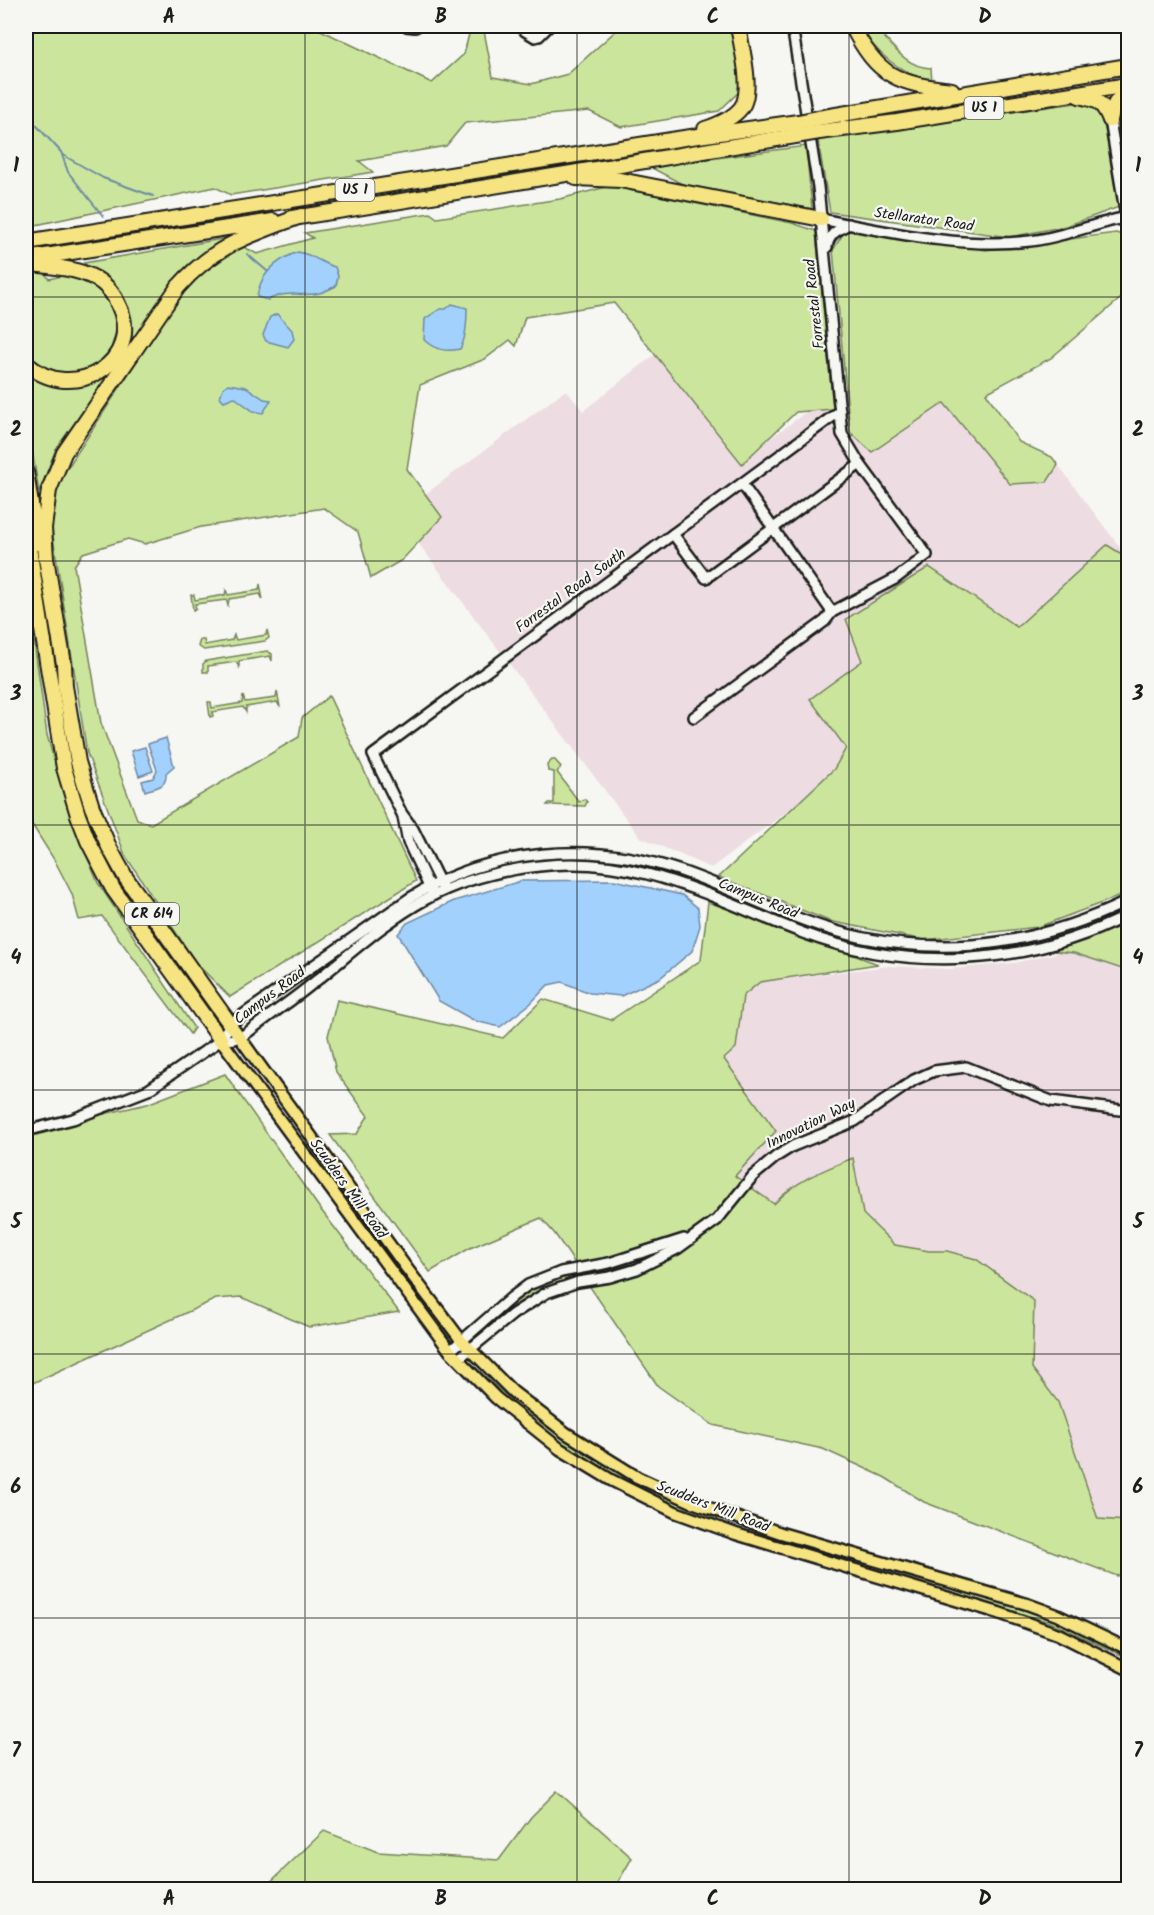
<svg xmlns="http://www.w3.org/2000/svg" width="1154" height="1915" font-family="Kalam,sans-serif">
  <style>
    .built { fill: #eddde2 }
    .green { fill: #cbe69c; stroke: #74815c; stroke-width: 1.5 }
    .water { fill: #a3d1fe; stroke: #6d89a4; stroke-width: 1.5 }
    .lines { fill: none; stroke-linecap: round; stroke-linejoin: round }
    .stream { stroke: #6d89a4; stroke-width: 2 }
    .minor-casing { stroke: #1c1c1c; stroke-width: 14 }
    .major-casing { stroke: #1c1c1c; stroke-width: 15 }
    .highway-casing { stroke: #1c1c1c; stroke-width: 18 }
    .minor { stroke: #f6f6f2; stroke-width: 9 }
    .major { stroke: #f6e381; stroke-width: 10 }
    .highway { stroke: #f6e381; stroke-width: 14 }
    .highway-bridge-casing { stroke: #1c1c1c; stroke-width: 18; stroke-linecap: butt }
    .highway-bridge { stroke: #f6e381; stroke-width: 14 }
    .grid { fill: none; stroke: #1c1c1c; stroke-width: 1.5; stroke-opacity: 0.55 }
    .labels { text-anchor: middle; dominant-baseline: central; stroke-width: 4.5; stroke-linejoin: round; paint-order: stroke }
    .shield { fill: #f6f6f2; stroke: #5d5d5c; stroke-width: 1.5 }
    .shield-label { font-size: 14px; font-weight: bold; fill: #1c1c1c }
    .street-label { font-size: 15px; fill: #1c1c1c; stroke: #f6f6f2 }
    .neatline { fill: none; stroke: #1c1c1c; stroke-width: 2 }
    .grid-label { font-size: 20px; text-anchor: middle; font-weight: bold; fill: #1c1c1c }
  </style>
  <rect width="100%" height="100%" fill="#f6f6f2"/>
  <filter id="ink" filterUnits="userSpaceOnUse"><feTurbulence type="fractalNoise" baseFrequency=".0167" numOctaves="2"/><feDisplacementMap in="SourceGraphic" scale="12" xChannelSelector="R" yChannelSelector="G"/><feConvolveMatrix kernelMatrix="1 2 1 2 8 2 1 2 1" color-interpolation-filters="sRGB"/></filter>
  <g filter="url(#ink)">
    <g class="built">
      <polygon points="667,345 750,454 835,390 873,440 948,384 1021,480 1052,457 1128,558 711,868 640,837 397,515 566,390 583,411"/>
      <polygon points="1105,942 1128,953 1128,1578 983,1526 924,1502 884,1477 823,1449 713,1425 634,1145 736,1048 743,996 760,982 889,966 950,969 1014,963"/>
    </g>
    <g class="green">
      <polygon points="26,26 312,26 432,83 464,54 471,26 483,26 493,77 531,84 568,74 621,26 733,26 744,87 719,111 621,127 589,111 465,123 446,146 359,161 373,172 231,195 215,187 26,227"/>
      <path d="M861 26H874C891 43 905 68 931 68L932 84C901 70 877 58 861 26Z"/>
      <polygon points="1128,94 1128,175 1119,121 1119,103"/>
      <polygon points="1090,101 1104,120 1119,207 1066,226 1010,237 830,212 818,140"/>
      <polygon points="806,146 812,209 682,184 650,167"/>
      <polygon points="610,186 792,223 816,231 833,409 796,412 742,464 614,303 525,317 516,346 510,340 485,359 420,385 407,469 442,517 402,560 371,578 358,532 324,508 201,527 145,544 128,539 83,553 74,566 101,723 137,819 151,824 299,737 302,718 329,696 416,881 230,997 196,963 125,855 87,753 52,530 51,514 57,484 172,307 196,278 242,246 257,254 313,238 305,233 430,213 437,218 560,199"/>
      <polygon points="854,230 986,250 1116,233 1128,237 1128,292 1051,358 986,393 1019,442 1052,457 1058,465 1047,482 1010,484 944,403 872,452 850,432 833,250 844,232"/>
      <polygon points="233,237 181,273 123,356 129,308 112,283 84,263"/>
      <path d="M44 272 49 279 71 274 93 282 113 302 117 327 109 357C101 362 91 372 81 375 60 382 40 367 26 354V274Z"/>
      <path d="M26 369C31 374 38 381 45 383 69 394 91 384 111 371L56 449 39 492 26 413Z"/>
      <polygon points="1107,545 1128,558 1128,893 1038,927 924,940 829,921 719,877 834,769 846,748 810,699 862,661 846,619 929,567 1017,627"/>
      <polygon points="26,583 47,735 69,813 98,883 194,1028 190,1034 102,916 79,920 72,894 55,861 26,815"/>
      <polygon points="260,584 263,600 260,594 229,599 228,605 226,600 195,604 196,609 193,610 191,595 194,595 195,600 225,595 226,590 228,595 259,590"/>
      <polygon points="267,630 269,638 265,641 204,650 198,646 200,640 204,640 205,645 232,640 234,635 236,640 266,635"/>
      <polygon points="267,651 272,654 272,661 270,656 239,661 239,667 236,662 208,666 208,672 203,672 203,664 206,661"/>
      <polygon points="277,691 280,707 277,702 246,707 246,712 243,707 212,712 213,716 210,717 208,702 211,702 212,708 242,703 243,696 245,702 276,698"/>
      <polygon points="552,760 555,760 561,767 557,772 579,802 584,799 587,802 585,806 547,805 549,803 554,803 554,772 548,771 547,765"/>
      <polygon points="92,830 131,899 210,1008 214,1018 104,864 88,831"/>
      <path d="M708 902 878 964 760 982 743 996 736 1048 724 1059 776 1131 735 1176 774 1204C796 1180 824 1170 853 1158L863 1214 895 1245 929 1251H947L976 1259 1034 1301 1032 1368 1058 1402 1098 1519 1128 1521V1572L1117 1576 924 1502 884 1477 823 1449 713 1425 658 1386 584 1278C548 1284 524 1300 496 1323L493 1319C522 1294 544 1281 581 1272L555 1234 541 1218 470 1248 430 1272 330 1135 357 1134 368 1116 336 1072 328 1036 337 1000 503 1038 543 999 611 1020 701 960Z"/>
      <polygon points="1128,921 1128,971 1074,953 1043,950 1117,928"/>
      <polygon points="225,1074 318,1206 399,1312 309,1327 241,1297 216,1299 26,1386 26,1132 147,1104"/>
      <path d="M285 1119 335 1178 451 1335 448 1337C391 1266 338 1193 285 1119Z"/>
      <path d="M469 1361 503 1393 584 1452 620 1474 663 1496 717 1518V1521C693 1512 666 1505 643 1494 578 1461 518 1415 467 1363Z"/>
      <polygon points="746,1531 812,1550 846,1556 991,1598 1069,1626 1128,1654 1128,1658 1050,1622 745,1534"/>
      <polygon points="557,1791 632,1858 614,1889 263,1889 324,1831 378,1852 499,1860 531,1817"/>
    </g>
    <g class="water">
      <path d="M298 252C312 254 321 263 335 267L338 276 336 286C330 289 321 294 314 294 294 296 289 290 268 300L257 297C260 274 276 260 298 252Z"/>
      <path d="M452 304 467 308C467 319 466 339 460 349 446 352 435 350 424 340L425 319 440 309H446Z"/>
      <polygon points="277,314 292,330 294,339 288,347 266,341 263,335 270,317"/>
      <polygon points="228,384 246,387 264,399 271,400 263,413 253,411 234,397 224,401 220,397 223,388"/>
      <path d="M166 738 174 766 166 773C167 788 156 787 145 791L142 781 153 778 157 770 148 744Z"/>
      <polygon points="145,747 153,771 139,776 131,751"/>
      <polygon points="614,880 682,895 698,908 700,926 692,951 660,978 621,996 590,993 562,982 548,985 530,1004 500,1027 475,1021 439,1001 398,934 407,923 454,901 521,881"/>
    </g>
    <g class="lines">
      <g class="stream">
        <polyline points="26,114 61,152 68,172 103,216"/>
        <polyline points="63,155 103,178 153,196"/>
        <polyline points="247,254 267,271"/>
      </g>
      <defs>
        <g id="minor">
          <polyline points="406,26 415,27 417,26"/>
          <polyline points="523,26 525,31 535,37 539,36 549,26"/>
          <polyline points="1110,120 1126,217"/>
          <path d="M821 219C890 232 960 249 1030 241 1064 237 1095 223 1128 217"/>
          <path d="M827 247C829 233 838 230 849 224"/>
          <polyline points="742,484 832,612"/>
          <polyline points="673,534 706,578 860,464"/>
          <polyline points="694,717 825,621 832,612 895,579 927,555 860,464 842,434 818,187 792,26"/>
          <polyline points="403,817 408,842 431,891"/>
          <polyline points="442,887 413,829 402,814 373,755 840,411"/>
          <path d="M221 1040C227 1040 235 1040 240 1037 247 1034 254 1027 260 1023 277 1010 295 998 312 984 349 955 384 922 426 899 460 881 501 870 539 866 641 854 712 899 803 933 908 973 1029 966 1128 915"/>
          <path d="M26 1131 73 1119 148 1090 221 1040 230 1024 247 1012 410 898C491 848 592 840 681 871 742 892 800 925 864 938 958 957 1043 942 1128 901"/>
          <polyline points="450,1351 512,1297 528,1285 561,1272 609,1263 684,1239"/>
          <polyline points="458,1359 513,1314 546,1293 578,1282 610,1277 637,1269 677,1249 717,1220 753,1176 777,1156 793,1146 855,1121 914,1080 934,1071 966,1067 1051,1101 1128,1111"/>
        </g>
        <g id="major">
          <polyline points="230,1024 405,1266 461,1340 513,1392 566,1433 637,1477 692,1502 781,1533 1027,1604 1057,1615 1128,1649"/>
          <polyline points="221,1040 450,1351 496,1398 560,1449 611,1480 675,1512 736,1534 999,1613 1058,1634 1128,1669"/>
        </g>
        <g id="highway">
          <path d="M852 26C877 76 898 84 952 90"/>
          <path d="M1079 96C1097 100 1103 102 1110 120"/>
          <polyline points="818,118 1128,66"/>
          <path d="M1110 120C1113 106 1116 99 1128 91"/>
          <path d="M705 129C717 125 733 118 741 108 754 91 741 46 738 26"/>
          <polyline points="819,132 897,122 1128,85"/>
          <polyline points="576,178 620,180 821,219"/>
          <path d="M292 218C462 192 631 163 801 135"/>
          <polyline points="26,242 684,138 798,122"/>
          <polyline points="26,259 273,221"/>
          <path d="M26 263C50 267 80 267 101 282 109 288 114 295 118 304 146 361 72 406 26 363"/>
          <polyline points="26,472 37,543"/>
          <polyline points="26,529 64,768 78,815 88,841 113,889 221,1040"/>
          <path d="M230 1024 126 878 109 847 92 807 78 762 65 686 64 664 46 558 44 528 49 490 64 453 178 287C215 245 250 235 301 216"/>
        </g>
      </defs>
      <use href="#minor" class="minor-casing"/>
      <use href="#major" class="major-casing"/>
      <use href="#highway" class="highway-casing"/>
      <use href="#minor" class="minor"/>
      <use href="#major" class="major"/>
      <use href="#highway" class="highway"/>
      <defs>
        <g id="highway-bridge">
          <polyline points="798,122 818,118"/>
          <polyline points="801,135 819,132"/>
        </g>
      </defs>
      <use href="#highway-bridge" class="highway-bridge-casing"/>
      <use href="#highway-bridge" class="highway-bridge"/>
    </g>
  </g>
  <path class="grid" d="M305 26V1890M577 26V1890M849 26V1890M26 297H1128M26 561H1128M26 825H1128M26 1090H1128M26 1354H1128M26 1618H1128"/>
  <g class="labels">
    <g class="shield">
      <rect x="964.5" y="97" width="39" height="22" rx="4.5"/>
      <rect x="335.5" y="179" width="39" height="22" rx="4.5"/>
      <rect x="125" y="903" width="54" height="22" rx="4.5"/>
    </g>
    <g class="shield-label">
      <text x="984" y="108">US 1</text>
      <text x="355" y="190">US 1</text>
      <text x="152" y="914">CR 614</text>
    </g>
    <g class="street-label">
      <text transform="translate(924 220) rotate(8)">Stellarator Road</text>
      <text transform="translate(815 304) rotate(-96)">Forrestal Road</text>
      <text transform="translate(571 591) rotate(-36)">Forrestal Road South</text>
      <text transform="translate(758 899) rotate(22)">Campus Road</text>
      <text transform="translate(270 996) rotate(-37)">Campus Road</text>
      <text transform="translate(811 1124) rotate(-26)">Innovation Way</text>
      <text transform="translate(348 1189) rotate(54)">Scudders Mill Road</text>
      <text transform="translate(713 1507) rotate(21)">Scudders Mill Road</text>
    </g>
  </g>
  <rect width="1154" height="1915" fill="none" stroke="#f6f6f2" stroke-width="66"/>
  <rect x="33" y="33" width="1088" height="1849" class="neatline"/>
  <g class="grid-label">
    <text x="169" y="23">A</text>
    <text x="441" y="23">B</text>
    <text x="713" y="23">C</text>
    <text x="985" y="23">D</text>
    <text x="16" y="172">1</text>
    <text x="1138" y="172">1</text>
    <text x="16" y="436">2</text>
    <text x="1138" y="436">2</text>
    <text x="16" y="700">3</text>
    <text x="1138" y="700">3</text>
    <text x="16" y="964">4</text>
    <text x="1138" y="964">4</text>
    <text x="16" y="1228">5</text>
    <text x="1138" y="1228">5</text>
    <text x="16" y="1493">6</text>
    <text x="1138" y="1493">6</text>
    <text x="16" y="1757">7</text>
    <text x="1138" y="1757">7</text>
    <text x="169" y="1905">A</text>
    <text x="441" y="1905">B</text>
    <text x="713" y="1905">C</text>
    <text x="985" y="1905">D</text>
  </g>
</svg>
